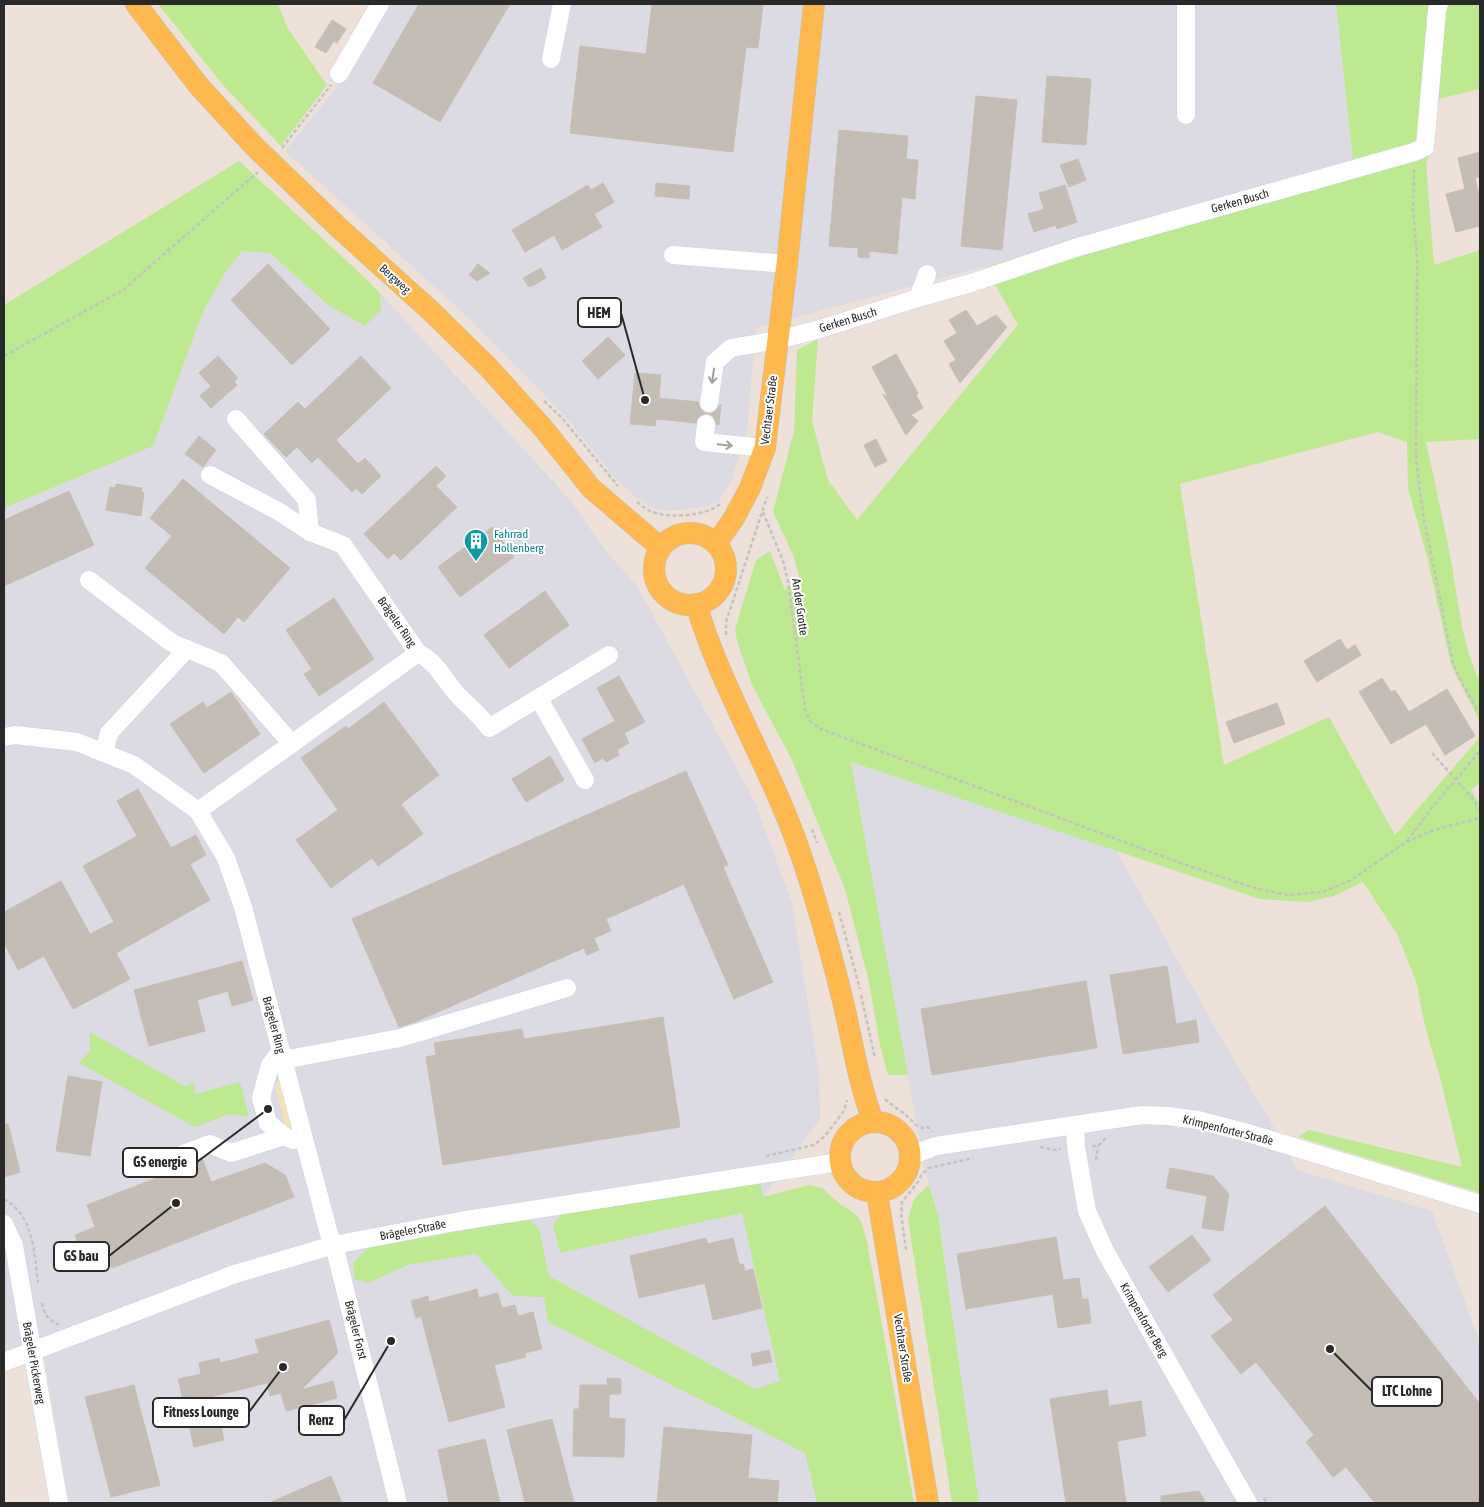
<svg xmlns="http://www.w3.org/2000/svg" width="1484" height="1507" font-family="'Asap Condensed',sans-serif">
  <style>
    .industrial { fill: #dcdbe4 }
    .green { fill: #bde990 }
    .sand { fill: #f5e2b8 }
    .building { fill: #c4bdb5; stroke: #c8bdb3 }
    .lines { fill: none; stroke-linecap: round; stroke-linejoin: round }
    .minor-casing { stroke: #ced6e4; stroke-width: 19 }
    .major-casing { stroke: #c3c3c3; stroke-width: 22 }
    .path { stroke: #c3c3c3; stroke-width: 2.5; stroke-dasharray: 4 2.5; stroke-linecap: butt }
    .minor { stroke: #fff; stroke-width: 18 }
    .major { stroke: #fdb84e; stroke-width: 21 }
    .oneway { stroke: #9f9f9f }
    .labels { text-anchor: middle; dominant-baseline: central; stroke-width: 4; stroke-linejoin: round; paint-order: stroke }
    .street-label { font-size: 12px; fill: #292929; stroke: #fff }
    .culture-label { font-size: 12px; fill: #0d838f; stroke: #fff; text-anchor: start }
    .leader { fill: none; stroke: #292929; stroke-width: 2 }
    .callout-dot { fill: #292929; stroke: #fff; stroke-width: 2 }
    .callout { fill: #fff; stroke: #292929; stroke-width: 2 }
    .callout-label { font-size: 14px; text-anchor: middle; font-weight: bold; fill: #292929 }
  </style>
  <rect width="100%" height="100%" fill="#ede1d9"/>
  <g class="industrial">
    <polygon points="388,4 1336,4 1354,160 1098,236 756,328 747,431 731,481 719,501 705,507 668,511 650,507 633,495 616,479 564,415 469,318 285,151 334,91"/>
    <polygon points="242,251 270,253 328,305 381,311 380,293 572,502 601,545 637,586 755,802 792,903 819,1074 820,1119 763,1198 835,1503 69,1503 45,1360 14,1347 4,1351 4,508 153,446 203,312 225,273"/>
    <polygon points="851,762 1116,850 1222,1040 1272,1124 1297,1170 1432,1211 1480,1343 1480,1503 979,1503 938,1215 925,1170"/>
  </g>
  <g class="green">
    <polygon points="158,4 278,4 288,29 327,85 281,146 223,85"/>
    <path d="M1336 4H1480V89L1438 99 1431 151 1426 163 1434 265 1480 250V439L1426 442C1435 483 1444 524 1452 565 1457 596 1464 655 1480 680V722L1451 665 1428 560 1408 488 1407 442 1378 432 1180 484 1224 765 1329 717 1395 835 1480 737V783L1471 790 1480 804V1193L1298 1137 1309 1130 1462 1167 1440 1078 1425 1026 1416 981 1397 934 1363 882 1334 896 1307 902 1260 899 851 762 908 1075H888L880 1045 869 982 845 889 791 758 752 685 737 641 735 629 756 560 770 551 785 590 801 582 793 555 773 512 794 431 797 350 818 339 812 421 828 480 857 520 1018 325 985 267 1098 236 1353 160Z"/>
    <polygon points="239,161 364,277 380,293 381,310 365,326 328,305 270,253 242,251 225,273 203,312 153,446 4,508 4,305"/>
    <polygon points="90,1032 186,1087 194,1081 195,1094 240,1082 249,1117 229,1114 195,1127 79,1063 90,1051"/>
    <polygon points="760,1182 763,1197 810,1185 822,1188 841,1205 853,1212 861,1221 867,1242 914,1503 817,1503 805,1453 548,1322 544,1297 513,1296 476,1254 408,1265 368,1283 354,1279 353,1263 369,1247 529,1219 539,1229 549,1276 755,1389 780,1381 742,1213 560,1253 553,1225 562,1213"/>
    <polygon points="929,1185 938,1215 979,1503 952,1503 908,1219 914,1199"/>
  </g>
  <polygon class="sand" points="278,1080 282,1081 292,1125 290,1129 287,1129 285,1125 275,1086"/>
  <g class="building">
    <polygon points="419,4 510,4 440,122 373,83"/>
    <polygon points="652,4 763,4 758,48 746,47 733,152 570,133 580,46 646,54"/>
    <polygon points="332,20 346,29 337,43 334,41 326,53 315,47"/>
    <polygon points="1047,76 1091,79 1086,145 1042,142"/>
    <polygon points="976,96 1017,100 1002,250 961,246"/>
    <polygon points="839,130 908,136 906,159 918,160 915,199 902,197 897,254 869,251 869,258 858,257 858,248 829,246"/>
    <polygon points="1480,152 1480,177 1475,178 1480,199 1480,226 1456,232 1446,194 1465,189 1458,158"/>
    <polygon points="1078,159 1086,180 1069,187 1060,165"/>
    <polygon points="603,183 614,202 594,214 602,227 562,250 554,235 525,252 512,230 588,185 591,190"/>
    <polygon points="656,183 690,186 689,199 655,196"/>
    <polygon points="1065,185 1077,222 1057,229 1056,225 1034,232 1028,214 1044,209 1039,193"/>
    <polygon points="268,264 330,329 292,365 231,300"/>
    <polygon points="478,264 490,273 477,281 469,275"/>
    <polygon points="541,268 546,278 532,286 528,286 523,278"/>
    <polygon points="966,310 977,326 996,315 1007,327 960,383 949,364 956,360 944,341 957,333 949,320"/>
    <polygon points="608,337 625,355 598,379 582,361"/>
    <polygon points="896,354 918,393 916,395 923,408 911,415 918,421 906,435 883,394 888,397 872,367"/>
    <polygon points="218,356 238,378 234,382 237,385 211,408 200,396 211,386 199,373"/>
    <polygon points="361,356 391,388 336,440 358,464 365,458 381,476 362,494 356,488 352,492 318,457 312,463 297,447 286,457 264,434 298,402 305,409"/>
    <polygon points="635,373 661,375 659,398 698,402 702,411 708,414 713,413 721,404 719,425 717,425 713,416 707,413 698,417 696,423 656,419 655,426 630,424"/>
    <polygon points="199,436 216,450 203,467 185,454"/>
    <polygon points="876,439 887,461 875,467 864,445"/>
    <polygon points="436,466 446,476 436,486 457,507 401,560 394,553 388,559 364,534"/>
    <polygon points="183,479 290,568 244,622 238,617 224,634 145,568 172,536 150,518"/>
    <polygon points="116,484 142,488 141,492 144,493 141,516 106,510 110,487 115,488"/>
    <polygon points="69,491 94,545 4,586 4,520"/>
    <polygon points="492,527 514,557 460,597 438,567"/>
    <polygon points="545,591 569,625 509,668 484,635"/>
    <polygon points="334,598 374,659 319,696 304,674 312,669 286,630"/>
    <polygon points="1340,639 1347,650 1355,645 1361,655 1317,682 1304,661"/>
    <polygon points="619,676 645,722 624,733 629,743 617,750 619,755 606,762 603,758 595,763 582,739 615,721 597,688"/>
    <polygon points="1382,678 1391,692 1395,690 1409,712 1447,689 1475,736 1445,755 1426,724 1391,744 1359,692"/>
    <polygon points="231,692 260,734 204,773 170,724 203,702 207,708"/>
    <polygon points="384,702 439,775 401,804 423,834 378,866 372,858 331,888 296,840 338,810 301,758 346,726 348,729"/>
    <polygon points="1277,703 1285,724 1234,743 1226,722"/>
    <polygon points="550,756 564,780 526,802 512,779"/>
    <polygon points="686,771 728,865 723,867 773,982 734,999 684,884 606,919 611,931 594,938 599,950 587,955 584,948 415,1022 399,1027 352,919"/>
    <polygon points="138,789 171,848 196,835 206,855 190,864 210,900 116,953 130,979 73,1009 44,956 18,970 4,943 4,912 61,881 90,934 114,922 83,866 137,836 117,801"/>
    <polygon points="242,961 253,1000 232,1006 228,991 197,1000 205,1031 149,1046 134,990"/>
    <polygon points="1167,966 1176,1024 1196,1020 1199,1042 1123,1054 1110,975"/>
    <polygon points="1086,981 1097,1048 932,1075 921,1009"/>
    <polygon points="663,1017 680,1127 443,1165 426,1057 436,1055 434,1043 522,1029 524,1039"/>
    <polygon points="68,1076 102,1082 90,1156 56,1151"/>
    <polygon points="4,1124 8,1124 20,1172 4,1177"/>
    <polygon points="203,1160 211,1182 265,1163 285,1175 294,1197 112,1268 104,1245 82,1254 75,1235 95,1227 87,1205"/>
    <polygon points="1170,1168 1213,1176 1229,1194 1223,1231 1202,1228 1207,1196 1166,1188"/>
    <polygon points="1325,1206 1480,1404 1480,1503 1375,1503 1346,1467 1333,1477 1306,1442 1314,1435 1256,1362 1241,1374 1211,1336 1233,1320 1213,1295"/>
    <polygon points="1192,1235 1211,1260 1168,1292 1149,1267"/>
    <polygon points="1056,1237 1063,1280 1079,1278 1082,1299 1088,1299 1091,1323 1058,1328 1053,1294 966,1309 957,1254"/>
    <polygon points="706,1238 708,1244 733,1238 739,1264 743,1264 745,1271 753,1269 762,1308 713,1320 705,1283 639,1298 630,1256"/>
    <polygon points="477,1289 479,1298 498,1293 502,1308 515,1305 518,1316 533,1312 542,1349 525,1353 526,1357 494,1365 505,1407 449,1422 421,1316 416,1318 411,1301 428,1296 429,1302"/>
    <polygon points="329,1320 338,1353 301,1390 333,1381 337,1398 286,1411 281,1393 270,1396 267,1383 214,1396 224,1440 194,1447 178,1379 201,1374 199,1363 219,1358 220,1363 259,1353 255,1340"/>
    <polygon points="769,1350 772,1362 753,1366 751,1354"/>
    <polygon points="607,1378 621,1379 621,1394 609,1394 609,1418 625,1419 624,1457 573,1456 574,1409 579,1409 580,1385 607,1385"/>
    <polygon points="134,1385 160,1485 111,1497 85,1397"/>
    <polygon points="1107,1390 1109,1406 1141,1401 1146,1436 1117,1441 1126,1503 1066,1503 1050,1399"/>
    <polygon points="552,1419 574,1503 525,1503 507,1430"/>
    <polygon points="664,1427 752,1435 748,1478 779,1481 777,1503 657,1503"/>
    <polygon points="485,1439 500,1503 449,1503 438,1450"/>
    <polygon points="331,1476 342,1503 269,1503"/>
    <polygon points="1199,1491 1206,1503 1161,1503 1161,1496"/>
  </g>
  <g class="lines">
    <defs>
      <g id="minor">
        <polyline points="1186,4 1186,115"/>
        <polyline points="551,59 562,4"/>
        <polyline points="339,74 380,4"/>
        <polyline points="673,255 787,264"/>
        <polyline points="918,298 971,283 1075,248 1414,152 1425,147 1437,10 1439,4"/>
        <polyline points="709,403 715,362 731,348 778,340 820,329 918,298 927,274"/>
        <polyline points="236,419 307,500 310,532"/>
        <polyline points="706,424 704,442 765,448"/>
        <polyline points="210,475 278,511 310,532 343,545 418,653 198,811 226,858 243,907 329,1234 334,1245 398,1503"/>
        <polyline points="89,580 172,643 221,663 292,744"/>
        <path d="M418 653C438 663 442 677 456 693 467 705 480 715 489 728L609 655"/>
        <polyline points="539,699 585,780"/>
        <polyline points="4,737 15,735 77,742 134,765 198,811"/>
        <polyline points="104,753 109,733 187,649"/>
        <polyline points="281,1051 270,1065 261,1098 268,1123 284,1136 293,1140"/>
        <polyline points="283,1060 400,1038 567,988"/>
        <polyline points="1075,1125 1076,1147 1087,1211 1105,1251 1248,1503"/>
        <polyline points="910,1156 936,1146 1075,1125 1142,1115 1168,1116 1198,1120 1248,1133 1480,1204"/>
        <polyline points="146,1168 210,1144 231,1153 284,1136"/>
        <polyline points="4,1224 14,1246 59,1503"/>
        <polyline points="4,1362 235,1274 334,1245 460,1221 839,1162"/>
      </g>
      <g id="major">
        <polyline points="136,4 198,85 254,146 338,227 433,313 488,367 543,428 591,488 661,548"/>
        <circle cx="690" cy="569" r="36"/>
        <polyline points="716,544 734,518 750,488 765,448 787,264 814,4"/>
        <path d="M696 604C722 691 772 769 801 855 817 902 830 949 842 997 852 1039 858 1081 873 1121"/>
        <circle cx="875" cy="1157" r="35"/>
        <polyline points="877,1193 928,1503"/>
      </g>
    </defs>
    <use href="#minor" class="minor-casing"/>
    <use href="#major" class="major-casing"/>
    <g class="path">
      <polyline points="282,148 331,85"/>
      <polyline points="1414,169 1413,209 1417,257 1416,459 1423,514 1453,664 1462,683 1480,714"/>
      <polyline points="4,356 123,290 258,172"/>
      <polyline points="544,401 562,418 618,486"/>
      <path d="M637 502C641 505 646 509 650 511 667 519 707 516 720 504"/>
      <polyline points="763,512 783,561 788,581 805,709 810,721 821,729 1189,866 1257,889 1288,895 1323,892 1351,880 1406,842 1434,830 1480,818"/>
      <polyline points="726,635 726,622 767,497"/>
      <polyline points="1432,753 1474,800 1480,812"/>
      <polyline points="812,829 817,843"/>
      <polyline points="1407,841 1431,809 1480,751"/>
      <polyline points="839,912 860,989"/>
      <polyline points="861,995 875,1058"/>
      <polyline points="885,1099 892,1105 905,1114 916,1125 922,1128 928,1127 932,1132"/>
      <polyline points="1092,1146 1098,1146 1107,1137"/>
      <polyline points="1040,1147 1055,1150 1061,1149"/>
      <polyline points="766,1156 814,1145 825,1136 844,1111 847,1100"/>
      <polyline points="1096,1160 1098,1146"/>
      <path d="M4 1199C34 1216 34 1252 38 1283"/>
      <polyline points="906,1250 901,1213 902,1202 918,1182 922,1174 929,1168 973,1158"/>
      <path d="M42 1303C44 1315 48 1319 59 1325"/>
      <polyline points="1264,1498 1267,1503"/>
    </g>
    <use href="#minor" class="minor"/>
    <use href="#major" class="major"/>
  </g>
  <defs><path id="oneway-shaft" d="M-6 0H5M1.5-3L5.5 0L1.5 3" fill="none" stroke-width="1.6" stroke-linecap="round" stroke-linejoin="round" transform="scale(1.25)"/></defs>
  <g class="oneway">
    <use href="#oneway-shaft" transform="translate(713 376) rotate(98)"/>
    <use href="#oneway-shaft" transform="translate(725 445) rotate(6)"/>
  </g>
  <defs>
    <symbol id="building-pin" viewBox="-11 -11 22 30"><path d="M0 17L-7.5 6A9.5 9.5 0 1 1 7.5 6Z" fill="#0f9aa8" stroke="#fff"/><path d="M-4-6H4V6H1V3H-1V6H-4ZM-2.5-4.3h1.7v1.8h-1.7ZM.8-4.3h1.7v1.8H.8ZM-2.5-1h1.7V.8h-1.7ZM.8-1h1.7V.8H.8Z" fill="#fff"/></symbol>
  </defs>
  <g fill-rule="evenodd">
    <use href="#building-pin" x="462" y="527" width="28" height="38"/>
  </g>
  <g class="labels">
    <g class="street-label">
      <text transform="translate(1240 201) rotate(-16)">Gerken Busch</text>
      <text transform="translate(395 279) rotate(42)">Bergweg</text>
      <text transform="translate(848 320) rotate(-17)">Gerken Busch</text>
      <text transform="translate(769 410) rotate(-83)">Vechtaer Straße</text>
      <text transform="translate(800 607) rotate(82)">An der Grotte</text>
      <text transform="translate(397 622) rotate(55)">Brägeler Ring</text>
      <text transform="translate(274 1025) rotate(75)">Brägeler Ring</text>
      <text transform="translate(1228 1130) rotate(14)">Krimpenforter Straße</text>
      <text transform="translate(413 1230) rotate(-11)">Brägeler Straße</text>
      <text transform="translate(1144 1320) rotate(60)">Krimpenforter Berg</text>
      <text transform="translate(356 1330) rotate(76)">Brägeler Forst</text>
      <text transform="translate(903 1348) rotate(81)">Vechtaer Straße</text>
      <text transform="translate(34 1363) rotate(80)">Brägeler Pickerweg</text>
    </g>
    <g class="culture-label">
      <text x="494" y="534">Fahrrad<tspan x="494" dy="14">Hollenberg</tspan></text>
    </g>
  </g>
  <path class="leader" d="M645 400L621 313M268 1109L197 1162M176 1203L109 1256M1330 1349L1372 1391M283 1367L249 1412M391 1341L344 1420"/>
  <g class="callout-dot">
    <circle cx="645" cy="400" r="5"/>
    <circle cx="268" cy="1109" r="5"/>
    <circle cx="176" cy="1203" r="5"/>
    <circle cx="1330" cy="1349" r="5"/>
    <circle cx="283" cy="1367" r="5"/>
    <circle cx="391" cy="1341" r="5"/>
  </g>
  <g class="callout">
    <rect x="578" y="298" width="43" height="29" rx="5"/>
    <rect x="123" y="1148" width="74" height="29" rx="5"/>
    <rect x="54" y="1242" width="55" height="29" rx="5"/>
    <rect x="1372" y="1377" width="70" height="29" rx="5"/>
    <rect x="153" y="1398" width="96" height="29" rx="5"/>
    <rect x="299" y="1406" width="45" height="29" rx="5"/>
  </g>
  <g class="callout-label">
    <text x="599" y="318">HEM</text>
    <text x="160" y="1167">GS energie</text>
    <text x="81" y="1261">GS bau</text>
    <text x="1407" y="1396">LTC Lohne</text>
    <text x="201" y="1417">Fitness Lounge</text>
    <text x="321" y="1425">Renz</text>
  </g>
  <rect width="1484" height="1507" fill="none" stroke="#292929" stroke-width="10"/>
</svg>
